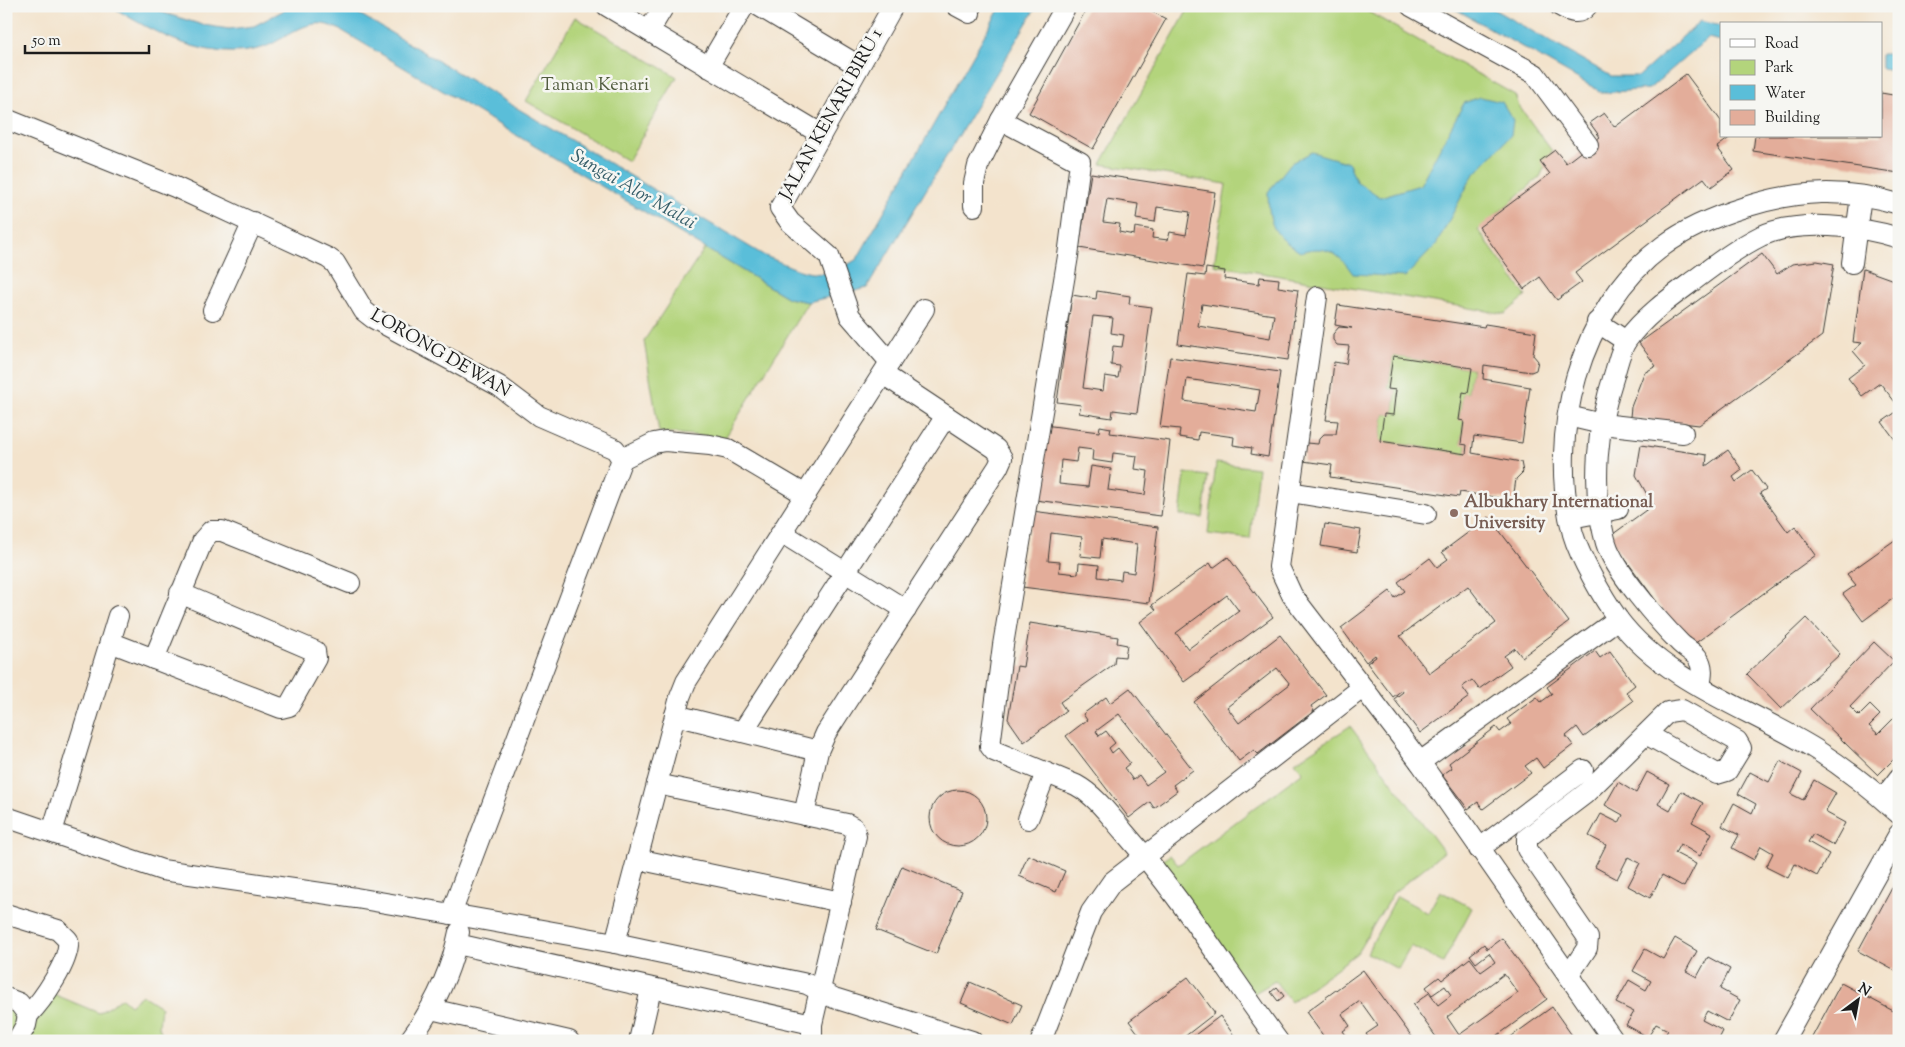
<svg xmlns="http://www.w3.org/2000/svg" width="1905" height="1047" font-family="'Sorts Mill Goudy',serif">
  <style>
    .green { fill: #b3d47c; stroke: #68784c }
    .water { fill: #5abed9; stroke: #3b6d7a }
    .building { fill: #e3ad9a; fill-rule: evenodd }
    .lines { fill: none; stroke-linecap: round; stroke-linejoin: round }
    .minor-casing { stroke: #3c3a36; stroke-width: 22 }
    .minor { stroke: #fff; stroke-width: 20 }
    .education-dot { fill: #8d6e63; stroke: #f6f6f2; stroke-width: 2 }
    .labels { text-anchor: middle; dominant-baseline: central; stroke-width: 5; stroke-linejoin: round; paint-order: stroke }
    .park-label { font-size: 18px; fill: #515c3e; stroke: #f6f6f2 }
    .street-label { font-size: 18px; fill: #1c1c1c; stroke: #f6f6f2 }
    .education-label { font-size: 18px; font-weight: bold; fill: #785e54; stroke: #f6f6f2; text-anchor: start }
    .water-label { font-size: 19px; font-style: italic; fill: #355d68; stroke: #f6f6f2 }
  </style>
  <rect width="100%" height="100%" fill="#f6f6f2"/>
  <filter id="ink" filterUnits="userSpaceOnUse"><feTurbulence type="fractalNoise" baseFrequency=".02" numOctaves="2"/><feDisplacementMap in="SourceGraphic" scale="10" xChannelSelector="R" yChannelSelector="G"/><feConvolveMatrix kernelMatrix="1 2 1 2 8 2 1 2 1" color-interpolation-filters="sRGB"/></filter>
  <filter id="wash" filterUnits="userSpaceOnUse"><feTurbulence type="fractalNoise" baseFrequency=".0096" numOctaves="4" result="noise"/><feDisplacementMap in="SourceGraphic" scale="20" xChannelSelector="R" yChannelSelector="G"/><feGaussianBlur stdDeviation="1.12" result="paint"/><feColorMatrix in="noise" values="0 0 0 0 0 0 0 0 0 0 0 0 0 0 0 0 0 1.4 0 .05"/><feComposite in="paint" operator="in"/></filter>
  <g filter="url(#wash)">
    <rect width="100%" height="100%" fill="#f3e3cc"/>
    <g class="green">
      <polygon points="1190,6 1358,6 1515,95 1519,106 1552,151 1540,177 1478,230 1526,296 1505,314 1214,265 1226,184 1101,164"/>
      <polygon points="575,17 677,77 628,161 526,101"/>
      <polygon points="705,248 788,298 808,302 725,438 659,432 644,341"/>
      <polygon points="1393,356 1472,368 1468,393 1463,393 1459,419 1464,421 1461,443 1467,445 1466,454 1380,441 1384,414 1393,415 1396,390 1388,389"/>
      <polygon points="1216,463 1258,468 1250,539 1208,534"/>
      <polygon points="1185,473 1208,476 1203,518 1180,515"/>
      <polygon points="1350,726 1444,852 1393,893 1357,953 1291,1002 1275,981 1253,994 1160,862 1170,855 1178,865 1303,772 1295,762"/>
      <polygon points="1440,891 1472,908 1443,963 1411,946 1398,969 1367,953 1397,896 1428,913"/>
      <polygon points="51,993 99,1013 122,998 130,1005 142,995 161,1007 159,1027 165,1041 25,1041"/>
      <polygon points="6,1003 20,1014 10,1041 6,1041"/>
    </g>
    <g class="water">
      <path d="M111 6H154L164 13 203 25 229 29 254 26 292 6H341L356 12 765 256C804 271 818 285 857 259L1001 6H1037L867 288 808 302 788 298 341 30C336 28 329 25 323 24 302 21 281 42 262 48 209 63 155 34 111 6Z"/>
      <polygon points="1450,6 1488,6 1611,76 1639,76 1700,21 1721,26 1721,41 1708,38 1649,89 1603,93"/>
      <polygon points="1881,54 1899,54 1899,71 1881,68"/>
      <path d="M1480 97 1502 102 1513 120 1511 135 1472 177 1436 245 1405 277 1353 274C1339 253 1326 244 1300 252 1272 234 1269 225 1268 192L1291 163 1312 152 1349 163 1356 181 1380 197 1420 185 1464 103Z"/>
    </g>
    <g id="blocks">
      <g class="building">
        <polygon points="1088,6 1148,6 1147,9 1166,19 1093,149 1029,113"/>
        <polygon points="1686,74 1721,121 1721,136 1732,136 1717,147 1734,170 1711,187 1704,178 1575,273 1582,282 1557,300 1540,277 1524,289 1479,227 1550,174 1540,161 1555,150 1566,163 1600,137 1590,123 1604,113 1615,127"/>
        <polygon points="1881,93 1899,96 1899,173 1753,151 1755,136 1881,136"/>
        <path d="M1091 173 1215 192 1203 268 1079 248ZM1107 199 1138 204 1136 219 1155 222 1157 207 1190 212 1186 235 1170 232 1168 240 1152 238 1153 230 1135 227 1134 235 1119 232 1120 224 1103 222Z"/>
        <polygon points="1762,254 1777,274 1792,264 1817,261 1834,264 1822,336 1699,425 1630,417 1631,407 1644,373 1656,366 1639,343"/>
        <path d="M1206 268 1225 271 1224 279 1259 284 1260 277 1279 279 1278 287 1298 290 1288 360 1178 344 1188 274 1205 276ZM1202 304 1274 315 1270 338 1198 326Z"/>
        <polygon points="1863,269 1899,282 1899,407 1880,383 1862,396 1848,378 1865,365 1853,351 1862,343 1853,342"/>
        <path d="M1097 291 1130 296 1129 304 1152 307 1137 413 1113 410 1112 418 1079 413 1081 405 1057 402 1072 295 1096 299ZM1093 316 1113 318 1111 333 1124 335 1122 347 1113 346 1111 365 1120 366 1118 378 1105 376 1103 391 1083 388Z"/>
        <path d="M1338 305 1484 327 1485 324 1536 332 1533 355 1538 361 1536 370 1531 372 1484 365 1483 379 1530 387 1522 443 1474 436 1472 453 1521 462 1523 472 1516 479 1513 500 1460 492 1459 497 1330 477 1332 465 1303 461 1306 443 1318 444 1319 439 1324 434H1336L1338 421 1326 420 1332 380 1334 362 1346 364 1349 346 1337 345 1333 340V334L1339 327 1352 328 1335 325ZM1393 356 1472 368 1468 393 1463 392 1459 420 1464 421 1461 444 1467 445 1466 454 1380 441 1384 414 1393 415 1395 397 1396 390 1388 389Z"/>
        <path d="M1170 357 1280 372 1268 457 1251 454 1252 448 1233 445 1234 437 1199 432 1198 440 1179 437 1180 429 1160 427ZM1187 379 1260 390 1256 412 1184 401Z"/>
        <polygon points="1899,410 1899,445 1882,422"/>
        <path d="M1044 425 1099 432 1100 426 1111 428 1110 433 1170 441 1161 516 1035 500ZM1078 448 1093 450 1092 460 1112 463 1113 453 1137 456 1135 469 1148 471 1145 495 1108 490 1111 469 1091 466 1088 487 1059 484 1061 460 1076 462Z"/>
        <polygon points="1641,445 1707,455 1706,466 1728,450 1742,470 1733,477 1736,482 1752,470 1766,489 1760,493 1788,532 1795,526 1816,555 1690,647 1609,537 1653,505 1636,475"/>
        <path d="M1032 511 1158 527 1149 603 1022 587ZM1051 533 1082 537 1080 556 1100 558 1102 539 1137 544 1134 573 1122 571 1121 580 1098 577 1099 565 1079 563 1078 574 1059 572 1060 562 1048 561Z"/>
        <path d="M1489 517 1569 622 1522 657 1515 648 1504 656 1511 666 1479 689 1472 680 1462 687 1469 697 1420 733 1394 699 1403 692 1402 690 1393 697 1367 663 1376 657 1375 655 1366 662 1341 628 1390 591 1395 598 1405 591 1398 582 1430 558 1437 567 1448 559 1442 552ZM1468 586 1496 623 1429 673 1400 636Z"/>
        <polygon points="1325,524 1361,530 1357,552 1321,546"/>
        <polygon points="1899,537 1899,594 1863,621 1843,594 1856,585 1847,574"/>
        <path d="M1228 557 1273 617 1184 682 1140 622 1156 610 1152 605 1210 563 1213 568ZM1227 595 1239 611 1188 649 1176 633Z"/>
        <polygon points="1806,618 1840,654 1781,709 1747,674"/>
        <polygon points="1030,623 1118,637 1117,643 1127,645 1125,657 1115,656 1114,664 1060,702 1066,711 1024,742 1008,719 1017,666 1023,667"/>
        <path d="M1280 635 1326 695 1311 706 1314 711 1258 754 1254 750 1239 761 1194 702ZM1277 668 1290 684 1239 723 1227 707Z"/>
        <polygon points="1874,642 1894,661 1850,707 1859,716 1870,705 1880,715 1869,726 1878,734 1899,713 1899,754 1878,775 1810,709"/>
        <polygon points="1595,651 1600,658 1610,651 1635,685 1626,692 1633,701 1584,737 1577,727 1566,736 1573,745 1543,768 1536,758 1525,766 1531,773 1483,809 1478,802 1468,809 1442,775 1452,768 1449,763 1496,727 1500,732 1511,724 1507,719 1537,697 1541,702 1552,694 1547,687"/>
        <path d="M1130 688 1193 770 1173 785 1177 791 1154 808 1150 802 1129 818 1066 736 1087 720 1083 714 1106 697 1110 703ZM1119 714 1164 772 1146 785 1139 775 1133 780 1124 768 1130 763 1118 748 1112 753 1109 748 1115 743 1106 731 1099 736 1096 731Z"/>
        <polygon points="1780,761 1802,773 1791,794 1803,800 1814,780 1836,793 1825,812 1845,823 1833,845 1813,834 1808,842 1829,854 1817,876 1795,864 1788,878 1766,867 1773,853 1761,846 1754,860 1732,848 1739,835 1722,826 1734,803 1752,813 1756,804 1738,794 1750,772 1769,782"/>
        <polygon points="1647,772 1669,784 1658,804 1670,811 1681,791 1703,803 1692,822 1712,833 1700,856 1680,844 1675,853 1696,864 1684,887 1662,875 1650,898 1628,886 1640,863 1628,857 1617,879 1595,867 1606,845 1589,836 1601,814 1619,823 1623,815 1605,805 1618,782 1636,793"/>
        <circle cx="958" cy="818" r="28"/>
        <polygon points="1028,855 1065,871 1056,892 1019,876"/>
        <polygon points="902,866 962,891 936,954 876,930"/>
        <polygon points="1899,875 1899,973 1858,951"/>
        <path d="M1502 938 1547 999 1490 1041H1439L1413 1005 1429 993 1438 1005 1451 995 1445 986 1432 995 1426 987 1439 977 1442 980 1470 958 1481 972 1495 962 1489 953 1476 963 1470 955 1484 944 1487 949ZM1504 974 1518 993 1459 1035 1447 1017Z"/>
        <polygon points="1675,938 1697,951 1686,971 1697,977 1708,957 1730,969 1720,989 1740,1000 1728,1022 1707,1011 1702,1020 1723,1031 1718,1041 1662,1041 1668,1030 1656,1024 1648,1037 1626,1025 1634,1012 1616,1003 1629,980 1646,990 1651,981 1633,971 1645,949 1663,959"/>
        <polygon points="1363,970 1415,1041 1371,1041 1366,1034 1378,1026 1360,1001 1342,1014 1350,1026 1343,1031 1350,1041 1327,1041 1306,1012"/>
        <polygon points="1188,977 1215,1013 1179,1041 1144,1041 1129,1021"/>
        <polygon points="970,982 1022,1005 1013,1025 961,1003"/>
        <polygon points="1841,983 1899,1014 1899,1041 1810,1041"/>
        <polygon points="1277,987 1284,996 1278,1001 1271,992"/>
        <polygon points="1552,1007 1576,1041 1553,1041 1549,1035 1541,1041 1505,1041"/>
        <polygon points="1220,1016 1238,1041 1187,1041"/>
      </g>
    </g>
  </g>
  <g filter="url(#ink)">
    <use href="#blocks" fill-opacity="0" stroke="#3c3a36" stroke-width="1"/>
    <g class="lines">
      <defs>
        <g id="minor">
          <polyline points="607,6 821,134"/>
          <polyline points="759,6 859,66"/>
          <polyline points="957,6 970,13"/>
          <polyline points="1411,6 1535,74 1588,145"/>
          <path d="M1560 6C1570 12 1579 16 1587 6"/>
          <polyline points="649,31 664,6"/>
          <polyline points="708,67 744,6"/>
          <polyline points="6,119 175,187 328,258 335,263 364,311 373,318 499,386 539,416 615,449 622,459 654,443 665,441 710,445 728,449 806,495"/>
          <path d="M1001 120 1080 162 1068 256 1003 645 990 746 994 751 1076 785C1096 796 1109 815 1124 832 1181 897 1227 971 1278 1041"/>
          <path d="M1899 204C1845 188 1798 190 1745 207 1716 216 1687 228 1663 246 1579 308 1546 436 1573 534 1580 558 1603 598 1618 619 1666 683 1749 708 1815 749 1845 768 1873 790 1899 814"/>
          <polyline points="974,206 974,183 978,166 1001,120 1066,6"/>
          <polyline points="1852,263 1861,196"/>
          <polyline points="1317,297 1279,567 1292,595 1420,762 1614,1041"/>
          <polyline points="213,310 253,222"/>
          <polyline points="1597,322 1626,341"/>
          <polyline points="890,362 850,316 829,256 790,222 780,208 893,6"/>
          <polyline points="1568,416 1602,424 1683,433"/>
          <polyline points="1290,492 1426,514"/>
          <polyline points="1571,518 1618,509"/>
          <polyline points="782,533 906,610"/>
          <polyline points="110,642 281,708 289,706 316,658 315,651 180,593"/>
          <polyline points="154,659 203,540 211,531 222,531 350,583"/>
          <path d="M1700 686C1702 676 1704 666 1697 657 1693 652 1685 648 1680 643 1659 622 1614 570 1606 543 1590 487 1597 426 1615 372 1618 362 1621 348 1627 340 1643 318 1667 300 1689 284 1712 267 1735 249 1761 236 1798 219 1861 226 1899 238"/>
          <polyline points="675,715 818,751"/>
          <polyline points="743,731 946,416"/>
          <polyline points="1420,762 1618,619"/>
          <polyline points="657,784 847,824 854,828 856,836 812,1024 812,1041"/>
          <polyline points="1883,799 1899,778"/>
          <polyline points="804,815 818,751 826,733 998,467 1002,458 996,449 883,374"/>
          <polyline points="6,817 162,870 356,898 451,914 615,943 807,984 834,998 972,1041"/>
          <polyline points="1028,819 1046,773"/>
          <polyline points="52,832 118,616"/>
          <polyline points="1479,849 1583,770"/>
          <polyline points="637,859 841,902"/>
          <path d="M6 914 58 930 68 940C71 960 42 1001 28 1015"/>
          <polyline points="451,914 622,459"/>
          <polyline points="615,943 680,697 686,682 924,309"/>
          <polyline points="457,944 812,1024"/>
          <polyline points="1569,975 1587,948 1588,938 1527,849 1527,838 1585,794 1668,712 1682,710 1737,741 1741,748 1727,771 1717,774 1646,734"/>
          <polyline points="6,998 19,1003 28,1015 26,1025 17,1041"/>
          <polyline points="431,1009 569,1041"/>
          <path d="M409 1041C433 1009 451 972 459 932"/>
          <polyline points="639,1041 651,989"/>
          <polyline points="1041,1041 1091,912 1112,882 1362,688"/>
          <polyline points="1783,1041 1899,834"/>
        </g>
      </defs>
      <use href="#minor" class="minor-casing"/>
      <use href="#minor" class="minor"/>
    </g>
  </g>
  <circle class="education-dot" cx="1454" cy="513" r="5"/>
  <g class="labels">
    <g class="park-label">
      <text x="595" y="86">Taman Kenari</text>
    </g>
    <g class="street-label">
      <text transform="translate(832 115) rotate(-61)">JALAN KENARI BIRU 1</text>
      <text transform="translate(440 354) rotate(30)">LORONG DEWAN</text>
    </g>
    <g class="education-label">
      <text x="1464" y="503">Albukhary International<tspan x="1464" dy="21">University</tspan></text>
    </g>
    <g class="water-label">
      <text transform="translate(633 190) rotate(30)">Sungai Alor Malai</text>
    </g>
  </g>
  <rect width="1905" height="1047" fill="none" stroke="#f6f6f2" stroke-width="25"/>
  <rect x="1720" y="22" width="162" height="115" fill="#f6f6f2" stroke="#9f9f9c"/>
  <rect x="1730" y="39" width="25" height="8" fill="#ffffff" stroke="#9f9f9c"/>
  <text x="1765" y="48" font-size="15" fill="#1c1c1c">Road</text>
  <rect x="1730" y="60" width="25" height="15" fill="#b3d47c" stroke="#9f9f9c"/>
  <text x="1765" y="72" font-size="15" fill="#1c1c1c">Park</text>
  <rect x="1730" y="85" width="25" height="15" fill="#5abed9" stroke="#9f9f9c"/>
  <text x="1765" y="98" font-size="15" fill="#1c1c1c">Water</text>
  <rect x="1730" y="110" width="25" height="15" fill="#e3ad9a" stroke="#9f9f9c"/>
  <text x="1765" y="122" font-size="15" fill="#1c1c1c">Building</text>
  <g transform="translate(1858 1000) rotate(32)" stroke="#f6f6f2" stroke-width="4" paint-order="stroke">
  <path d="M0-4L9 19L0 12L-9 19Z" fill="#1c1c1c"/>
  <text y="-8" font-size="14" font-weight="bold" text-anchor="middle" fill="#1c1c1c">N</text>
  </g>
  <path d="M25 45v8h124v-8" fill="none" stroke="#1c1c1c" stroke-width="2.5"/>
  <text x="32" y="45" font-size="15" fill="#1c1c1c" stroke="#f6f6f2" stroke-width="4" paint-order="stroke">50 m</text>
</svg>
